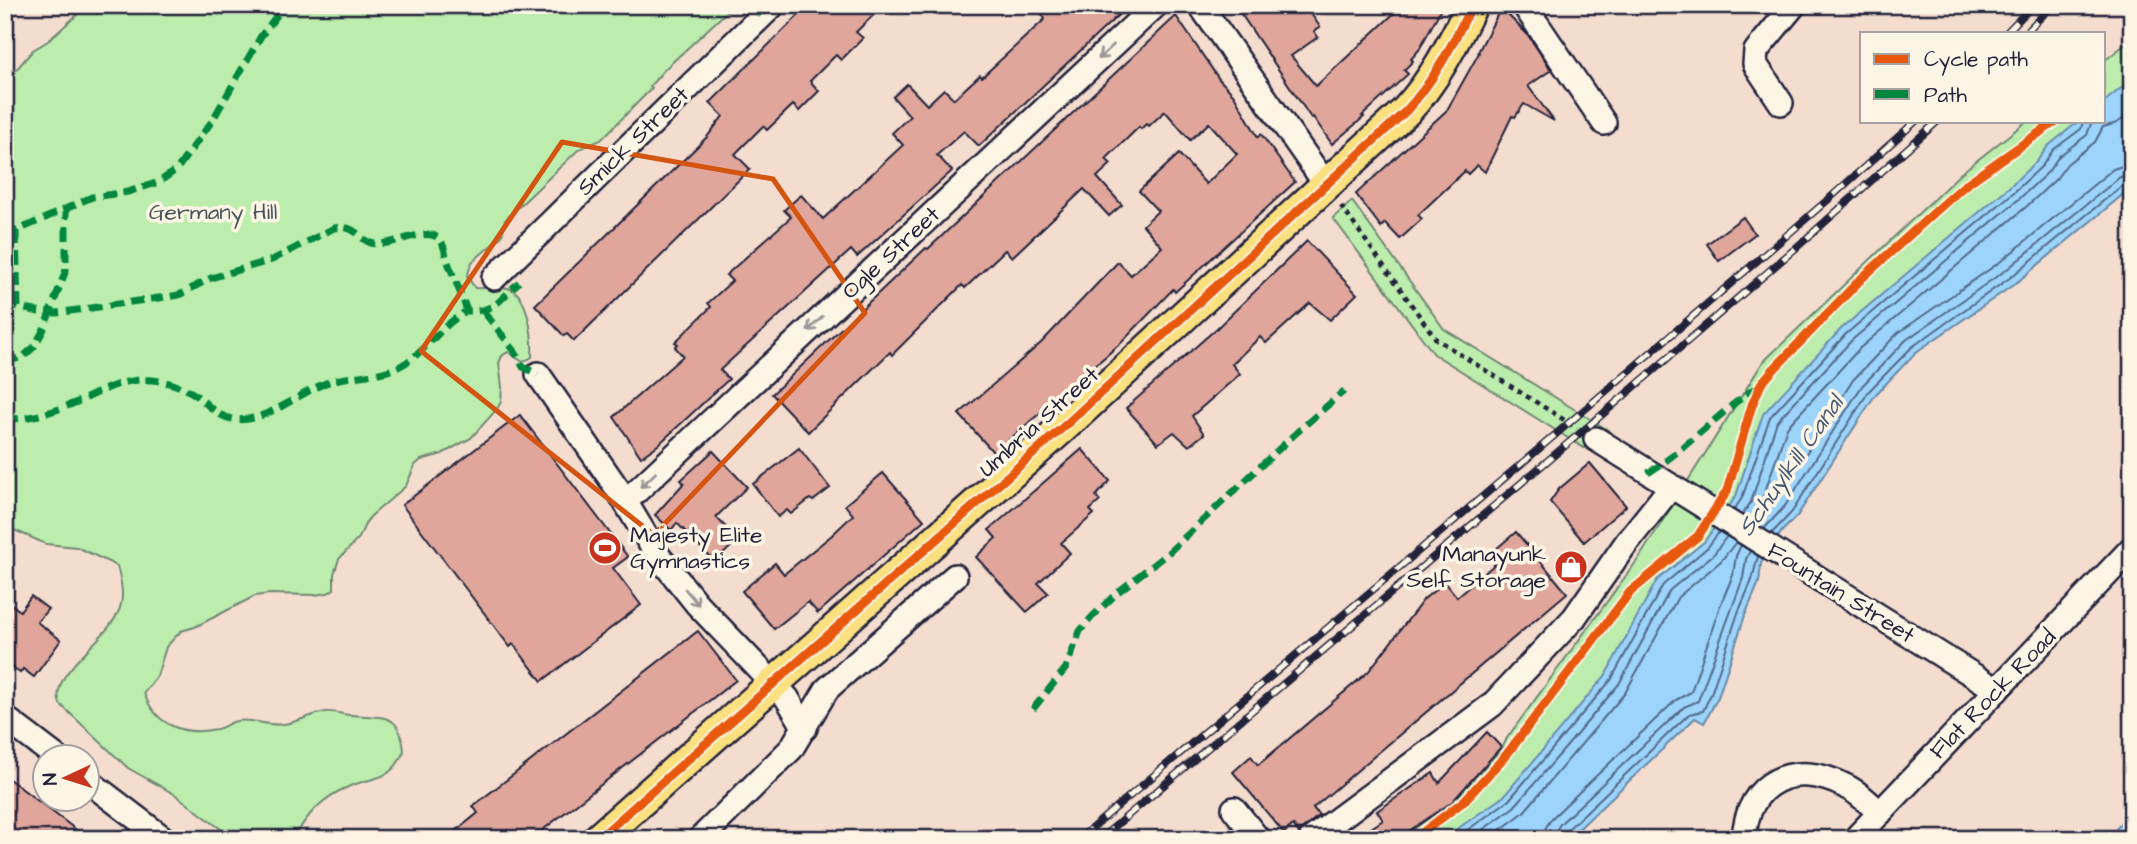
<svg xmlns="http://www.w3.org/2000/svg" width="2137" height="844" font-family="'Architects Daughter',sans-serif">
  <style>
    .green { fill: #bcedad; stroke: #6f8874; stroke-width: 2 }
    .water { fill: #9cd4fb; stroke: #6b8dae; stroke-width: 2 }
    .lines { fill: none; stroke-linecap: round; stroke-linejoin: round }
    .shore { stroke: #536988; stroke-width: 2 }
    .building { fill: #e0a69c; stroke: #22223b; stroke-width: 2 }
    .minor-casing { stroke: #22223b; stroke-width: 28 }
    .major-casing { stroke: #22223b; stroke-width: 35 }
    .path { stroke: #22223b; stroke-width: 4.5; stroke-dasharray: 5 5; stroke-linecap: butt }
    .minor { stroke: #fcf5e5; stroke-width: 23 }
    .major { stroke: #fbe080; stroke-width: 30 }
    .rail-casing { stroke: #22223b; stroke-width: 8 }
    .rail { stroke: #fcf5e5; stroke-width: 5; stroke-dasharray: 16; stroke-linecap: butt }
    .quiet { stroke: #00873e; stroke-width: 7; stroke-dasharray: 14 7; stroke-linecap: butt }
    .cycleway-casing { stroke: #fcf5e5; stroke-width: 13 }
    .cycleway { stroke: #e8590c; stroke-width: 9 }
    .oneway { stroke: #9a9698 }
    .marked { fill: none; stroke: #d45411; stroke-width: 5; stroke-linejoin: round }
    .labels { text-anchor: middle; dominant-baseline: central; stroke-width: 7; stroke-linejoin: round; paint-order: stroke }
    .street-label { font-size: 23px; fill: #22223b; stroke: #fcf5e5 }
    .park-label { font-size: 23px; fill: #485558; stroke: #fcf5e5 }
    .poi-label { font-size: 23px; fill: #22223b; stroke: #fcf5e5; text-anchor: start }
    .water-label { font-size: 24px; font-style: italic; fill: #475775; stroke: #fcf5e5 }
  </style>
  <rect width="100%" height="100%" fill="#f4ddcf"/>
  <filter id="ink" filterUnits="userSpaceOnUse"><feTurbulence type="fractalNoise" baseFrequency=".0143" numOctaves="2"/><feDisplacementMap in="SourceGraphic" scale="14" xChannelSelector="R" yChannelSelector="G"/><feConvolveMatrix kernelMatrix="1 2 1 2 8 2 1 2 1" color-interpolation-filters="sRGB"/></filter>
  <g filter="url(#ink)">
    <g class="green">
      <path d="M88 5H734L664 70 650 86 652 88 601 140 579 149 505 220 502 236 472 262 467 276 475 288C486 289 500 286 508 288 529 293 533 339 532 357 520 365 518 358 508 352L502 356 499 363 502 387 501 402 497 409 471 438 442 454 421 460 415 465 406 486 371 516 366 522 359 538 339 559 334 574V589L328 593 314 595 269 594 255 596 195 627 181 631 166 647 157 676 144 693C156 726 183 736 217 729 224 728 229 722 237 721 253 718 268 727 284 724 298 722 312 714 326 712 334 711 344 715 352 715 385 718 400 712 404 751 391 783 372 776 348 787 323 797 306 815 294 839H234L176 795 128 768 60 704C47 671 115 637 121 604 124 592 120 578 117 566L77 547 46 544 5 526V70L8 72 16 70 33 50 48 41Z"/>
      <polygon points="2132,39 2132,187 2016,283 1916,352 1875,395 1797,516 1782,531 1761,563 1759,582 1745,615 1718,697 1704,723 1695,718 1568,839 1399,839 1452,803 1503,747 1507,738 1639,558 1763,362 1961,173 2027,121 2104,121 2104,61"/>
      <polygon points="1352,201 1444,329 1608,430 1584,448 1434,354 1333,218"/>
    </g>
    <g class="water">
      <polygon points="2132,79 2132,187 2016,283 1916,352 1875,395 1797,516 1782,531 1761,563 1759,582 1745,615 1718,697 1704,723 1695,718 1568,839 1443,839 1504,796 1605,676 1657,580 1704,542 1736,496 1763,414 1841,329 2009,187 2037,161 2048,146 2079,121 2104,121 2104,102"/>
      <polygon points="2132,807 2132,839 2109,839"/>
    </g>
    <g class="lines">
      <g class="shore">
        <polyline points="2132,113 2117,123 2103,127 2095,142 2067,164 2056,179 2026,207 1860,348 1787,427 1760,506 1761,509 1765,510 1777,499 1853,380 1898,333 2000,262 2113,169 2132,163"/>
        <polyline points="1734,510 1742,498 1770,417 1846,334 2013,193 2042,166 2053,150 2081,129 2083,121"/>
        <polyline points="1742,515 1751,502 1777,421 1852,340 2019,199 2048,172 2059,156 2087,135 2092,121"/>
        <polyline points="1764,529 1785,506 1862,386 1906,340 2006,270 2120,177 2132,174"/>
        <polyline points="1772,533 1792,512 1869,391 1912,347 2011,277 2124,184 2132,183"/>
        <polyline points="1455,839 1509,800 1611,680 1663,585 1708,547 1719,532"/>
        <polyline points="1470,839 1514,807 1567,746 1619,684 1670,590 1714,554 1727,536"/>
        <polyline points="1488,839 1523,813 1625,693 1678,597 1721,561 1736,542"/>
        <polyline points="1544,839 1546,827 1552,818 1676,700 1691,692 1720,606 1733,575 1736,556 1741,545"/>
        <polyline points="1555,839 1556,831 1560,824 1684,707 1698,701 1743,578 1746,559 1750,551"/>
        <polyline points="1564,839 1566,831 1689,714 1703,711 1711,694 1738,613 1752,580 1758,556"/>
      </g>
    </g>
    <g class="building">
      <polygon points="809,5 884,5 856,32 863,38 841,60 836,55 810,81 819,91 799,111 793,105 767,130 763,126 735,154 750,169 574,341 567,334 564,336 535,305 707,137 723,116 710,103"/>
      <polygon points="1036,5 1129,5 979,146 964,131 937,155 952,171 857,257 851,250 720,370 729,379 658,445 641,457 614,417 683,356 675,347 678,344 675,342 711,307 708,303 732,281 726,275 791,217 784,210 801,195 823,219 903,145 892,133 910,116 893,97 907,84 927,105 944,89 954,99 980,75 982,77 1045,19"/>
      <polygon points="1235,5 1305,5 1320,27 1314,31 1318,37 1291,56 1316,86 1403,5 1443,5 1419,50 1411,59 1413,61 1404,70 1408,74 1362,116 1364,117 1332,144 1313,117 1311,118"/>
      <polygon points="1501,8 1528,35 1551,70 1528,86 1554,121 1524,104 1515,117 1512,116 1485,172 1477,165 1468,174 1465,171 1418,215 1422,219 1400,239 1385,223 1381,227 1356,194 1447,110 1479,53 1478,52"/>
      <polygon points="1176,16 1219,79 1234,95 1258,137 1261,134 1295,182 1175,292 1173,289 1122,342 994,453 959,414 1041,343 1118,262 1131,275 1162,247 1143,225 1158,211 1139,191 1179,154 1206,184 1237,154 1209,123 1190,140 1165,111 1149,126 1146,124 1141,129 1139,127 1106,159 1111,164 1097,177 1122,205 1109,216 1084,189 1012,257 1005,250 965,288 962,285 892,355 890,352 808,432 772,394 926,248 928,249"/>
      <polygon points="1743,217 1755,234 1719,261 1707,244"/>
      <polygon points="1307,241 1357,294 1330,320 1310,303 1266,343 1260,337 1232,364 1240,374 1192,416 1204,434 1189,446 1174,432 1158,444 1126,408 1217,328"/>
      <polygon points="520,415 628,557 613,568 641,605 542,681 513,644 510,647 402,505"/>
      <polygon points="799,448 830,488 813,501 810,499 791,514 787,510 778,517 753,484"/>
      <polygon points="1082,449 1110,481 1096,496 1100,501 1090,510 1094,514 1061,543 1070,553 1038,583 1048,593 1027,612 976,557 996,538 989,530"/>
      <polygon points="713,451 747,487 716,517 738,540 718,559 715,554 711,558 677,523 671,530 655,515 684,483 681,480"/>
      <polygon points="1590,463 1626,506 1584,542 1550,502 1559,489"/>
      <polygon points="883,473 924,520 818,613 808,602 774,629 742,591 775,563 784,574 832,535 853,515 845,505"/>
      <polygon points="1516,532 1567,593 1313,808 1319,815 1299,833 1293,825 1284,833 1233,772 1251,756 1258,765 1368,672 1424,599 1445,582 1457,597 1503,557 1496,549"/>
      <polygon points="31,596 48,609 37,622 61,640 34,677 23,669 20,673 5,661 5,599 20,611"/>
      <polygon points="698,631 736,680 531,839 446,839 478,813 473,806"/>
      <polygon points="1487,732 1501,747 1452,802 1397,839 1355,839 1383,820 1377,811 1433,773 1439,783"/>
      <polygon points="5,776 58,816 88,839 5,839"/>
    </g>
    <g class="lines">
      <defs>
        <g id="minor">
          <polyline points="1200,5 1327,186"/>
          <polyline points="1524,5 1604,123"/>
          <polyline points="1781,103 1755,64 1756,51 1794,5"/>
          <polyline points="494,278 773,5"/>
          <polyline points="538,374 617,488 656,553 697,604 787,698 805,728"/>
          <polyline points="1596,439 1997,690"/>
          <polyline points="626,501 1156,5"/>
          <polyline points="5,718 55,756"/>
          <polyline points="88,781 164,839"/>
          <polyline points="1234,809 1258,839"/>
          <polyline points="700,839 791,749 827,689 955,576"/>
          <polyline points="1311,839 1492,705 1574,618 1627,542 1671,487"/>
          <path d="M1744 839C1747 780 1795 760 1845 786 1858 792 1869 803 1880 813"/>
          <polyline points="1855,839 2132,548"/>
        </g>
        <path id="major" d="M598 839 1070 421 1406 111C1435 80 1453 43 1472 5"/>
      </defs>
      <use href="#minor" class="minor-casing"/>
      <use href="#major" class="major-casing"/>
      <polyline class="path" points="1341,206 1436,339 1577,428"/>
      <use href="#minor" class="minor"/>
      <use href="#major" class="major"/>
      <defs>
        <g id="rail">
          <polyline points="2006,33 2033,5"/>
          <polyline points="2025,33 2053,5"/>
          <polyline points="1079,839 1548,441 1830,198 1916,121"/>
          <polyline points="1100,839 1604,413 1797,247 1938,121"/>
        </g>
      </defs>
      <use href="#rail" class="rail-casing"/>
      <use href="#rail" class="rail"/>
      <g class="quiet">
        <polyline points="752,5 762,16"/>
        <polyline points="16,231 18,307"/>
        <polyline points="5,236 92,197 128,192 159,182 177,169 212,121 261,36 285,5"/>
        <path d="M5 304 39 312 57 313 179 295 211 278 272 260 334 228C361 224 357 243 377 244 392 244 406 237 420 235 428 234 435 234 440 240 445 246 445 254 447 260 454 277 461 294 467 311 496 312 499 300 519 282"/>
        <polyline points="484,312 514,350 523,367 538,374"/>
        <polyline points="5,362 23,357 34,347 43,331 66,270 66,208"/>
        <path d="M5 419C28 420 56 411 77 402 95 395 112 384 132 381 153 377 179 383 197 396 209 405 218 417 232 419 267 425 301 389 335 380 356 375 383 376 402 365 427 351 442 324 467 311"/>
        <path d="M1648 473C1688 448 1719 412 1758 386"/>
        <polyline points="1033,709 1066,668 1080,631 1092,617 1118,592 1169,552 1296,433 1344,391"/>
      </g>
      <defs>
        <g id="cycleway">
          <path d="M598 839 1070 421 1406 111C1435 80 1453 43 1472 5"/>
          <polyline points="1414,839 1464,801 1507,754 1630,592 1698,536 1727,491 1752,405 1761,384 1773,370 1861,279 1936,211 1965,185 2056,121"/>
        </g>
      </defs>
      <use href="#cycleway" class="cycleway-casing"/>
      <use href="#cycleway" class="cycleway"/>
    </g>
    <defs><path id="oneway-shaft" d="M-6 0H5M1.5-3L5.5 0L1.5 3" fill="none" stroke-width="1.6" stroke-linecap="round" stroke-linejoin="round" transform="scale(1.75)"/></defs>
    <g class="oneway">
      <use href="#oneway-shaft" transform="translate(1106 52) rotate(137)"/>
      <use href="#oneway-shaft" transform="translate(815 324) rotate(137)"/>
      <use href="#oneway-shaft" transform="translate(648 480) rotate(137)"/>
      <use href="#oneway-shaft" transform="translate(692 597) rotate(49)"/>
    </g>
  </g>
  <path class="marked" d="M562 142 773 179 865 313 654 535 421 351Z"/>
  <defs>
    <symbol id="stadium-disc" viewBox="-11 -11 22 22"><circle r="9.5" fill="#c8321e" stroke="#fcf5e5"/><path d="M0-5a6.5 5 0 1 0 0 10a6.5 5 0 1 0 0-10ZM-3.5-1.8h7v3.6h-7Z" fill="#fff"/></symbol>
    <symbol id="shop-disc" viewBox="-11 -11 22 22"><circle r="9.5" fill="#c8321e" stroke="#fcf5e5"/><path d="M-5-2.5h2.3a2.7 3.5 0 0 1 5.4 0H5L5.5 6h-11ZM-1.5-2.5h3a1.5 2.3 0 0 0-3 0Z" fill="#fff"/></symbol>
  </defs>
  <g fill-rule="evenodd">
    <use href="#stadium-disc" x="586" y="529" width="38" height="38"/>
    <use href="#shop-disc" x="1552" y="548" width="38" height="38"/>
  </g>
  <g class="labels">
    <g class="street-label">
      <text transform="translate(633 141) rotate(-44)">Smick Street</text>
      <text transform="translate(891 253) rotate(-43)">Ogle Street</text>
      <text transform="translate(1039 422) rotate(-42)">Umbria Street</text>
      <text transform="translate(1841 593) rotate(32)">Fountain Street</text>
      <text transform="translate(1993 694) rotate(-46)">Flat Rock Road</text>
    </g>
    <g class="park-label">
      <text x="213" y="212">Germany Hill</text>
    </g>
    <g class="poi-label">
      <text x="630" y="535">Majesty Elite<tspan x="630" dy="26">Gymnastics</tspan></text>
      <text x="1546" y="554" text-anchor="end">Manayunk<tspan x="1546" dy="26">Self Storage</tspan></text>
    </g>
    <g class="water-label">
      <text transform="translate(1791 466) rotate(-55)">Schuylkill Canal</text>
    </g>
  </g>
  <rect width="2137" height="844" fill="none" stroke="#fcf5e5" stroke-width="28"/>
  <rect x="14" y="14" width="2109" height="816" fill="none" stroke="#22223b" stroke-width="2.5" filter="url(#ink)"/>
  <rect x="1860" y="32" width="245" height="91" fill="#fcf5e5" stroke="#a5a1a1" stroke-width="2"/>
  <rect x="1874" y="54" width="35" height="10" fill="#e8590c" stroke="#a5a1a1" stroke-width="2"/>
  <text x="1924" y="66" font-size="21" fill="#22223b">Cycle path</text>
  <rect x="1874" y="89" width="35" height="10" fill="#00873e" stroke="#a5a1a1" stroke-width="2"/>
  <text x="1924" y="102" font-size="21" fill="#22223b">Path</text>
  <g transform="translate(66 778) rotate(266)"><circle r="33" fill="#fcf5e5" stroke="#a5a1a1" stroke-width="2"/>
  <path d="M0-5L12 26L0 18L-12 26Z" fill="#c8321e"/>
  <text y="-10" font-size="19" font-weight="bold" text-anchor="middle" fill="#22223b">N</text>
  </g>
</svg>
